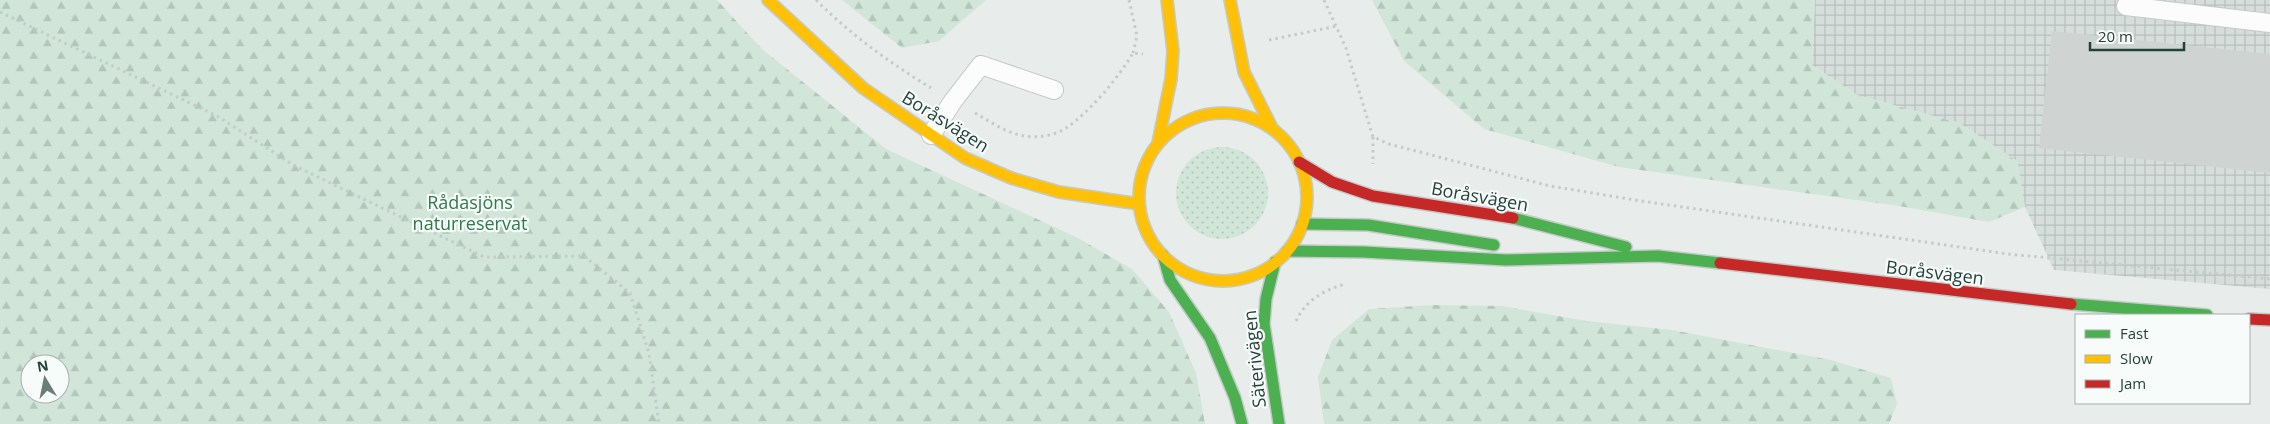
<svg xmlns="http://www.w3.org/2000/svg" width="2270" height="424" font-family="'Open Sans',sans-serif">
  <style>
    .industrial { fill: url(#industrial-grid) }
    .grass { fill: url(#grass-dots) }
    .forest { fill: url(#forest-firs); fill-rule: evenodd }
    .building { fill: #cfd4d2 }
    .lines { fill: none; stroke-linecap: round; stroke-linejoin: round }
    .lane-casing { stroke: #c5cac8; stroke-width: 20 }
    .fast-casing { stroke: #c3cbc8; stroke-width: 14 }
    .slow-casing { stroke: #c3cbc8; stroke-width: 14 }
    .jam-casing { stroke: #c3cbc8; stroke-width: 14 }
    .path { stroke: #c3ccca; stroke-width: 3; stroke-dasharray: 2.5 4; stroke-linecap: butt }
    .lane { stroke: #fcfcfc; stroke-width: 18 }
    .fast { stroke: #4caf50; stroke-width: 11 }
    .slow { stroke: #ffc107; stroke-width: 11 }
    .jam { stroke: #c62828; stroke-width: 11 }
    .labels { text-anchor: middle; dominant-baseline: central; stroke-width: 4.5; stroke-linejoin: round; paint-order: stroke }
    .street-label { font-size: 18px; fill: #24423a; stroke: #f7fbf9 }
    .park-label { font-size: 18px; fill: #2d7a4b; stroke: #f7fbf9 }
  </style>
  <defs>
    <pattern id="industrial-grid" width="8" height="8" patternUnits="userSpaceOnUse" patternTransform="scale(1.25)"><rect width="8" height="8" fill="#d6dedb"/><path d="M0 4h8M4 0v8" fill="none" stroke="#b8c0bd"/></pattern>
    <pattern id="grass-dots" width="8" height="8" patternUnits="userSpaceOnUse" patternTransform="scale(1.25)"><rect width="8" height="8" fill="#d1e6d8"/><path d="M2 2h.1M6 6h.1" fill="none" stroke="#b3c6ba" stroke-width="1.8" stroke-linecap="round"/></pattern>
    <pattern id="forest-firs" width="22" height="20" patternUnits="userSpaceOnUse" patternTransform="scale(1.25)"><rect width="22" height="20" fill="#d1e6d8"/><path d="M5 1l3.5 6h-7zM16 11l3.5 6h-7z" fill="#b3c6ba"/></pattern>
  </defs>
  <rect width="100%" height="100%" fill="#e8edeb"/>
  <polygon class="industrial" points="1815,0 2270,0 2270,289 2054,270 2025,207 2017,161 1959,123 1857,95 1812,65"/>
  <circle class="grass" cx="1222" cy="193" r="46"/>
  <g class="forest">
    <path d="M0 0H717L762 49 886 149 1078 238 1132 269 1169 312 1196 373 1205 424H0ZM30 364H60V394H30Z"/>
    <polygon points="842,0 986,0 939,41 902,48"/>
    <polygon points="1372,0 1815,0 1812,65 1857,95 1959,123 2017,161 2025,207 1989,222 1899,206 1619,167 1484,129 1404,61"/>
    <polygon points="1433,305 1502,306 1586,321 1672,330 1831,360 1891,378 1897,404 1889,424 1324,424 1318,377 1332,340 1369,309"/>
  </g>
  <polygon class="building" points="2052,31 2270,54 2270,173 2039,148"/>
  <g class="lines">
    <defs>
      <g id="lane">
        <polyline points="2126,6 2270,23"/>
        <polyline points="931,135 953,101 981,65 1054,90"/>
      </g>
      <g id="fast">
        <polyline points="1513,218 1626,247"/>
        <polyline points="1302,224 1368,225 1494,245"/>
        <polyline points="1287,251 1364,252 1506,260 1658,256 1720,263"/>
        <polyline points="1163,255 1170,280 1210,338 1235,398 1242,424"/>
        <polyline points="1275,262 1266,299 1264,324 1279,424"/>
        <polyline points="2071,304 2207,315"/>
      </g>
      <g id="slow">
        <polyline points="768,0 863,88 965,158 1011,178 1059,192 1139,204"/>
        <polyline points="1230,0 1244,72 1272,128"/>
        <circle cx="1223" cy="197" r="84"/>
        <polyline points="1158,143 1171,79 1173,51 1167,0"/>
      </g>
      <g id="jam">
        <polyline points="1299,162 1332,182 1373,196 1513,218"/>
        <polyline points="1720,263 2071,304"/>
        <polyline points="2249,319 2270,320"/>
      </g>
    </defs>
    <use href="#lane" class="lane-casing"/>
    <use href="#fast" class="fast-casing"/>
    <use href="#slow" class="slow-casing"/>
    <use href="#jam" class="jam-casing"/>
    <g class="path">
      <path d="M816 0C850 34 890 63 931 88"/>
      <polyline points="1129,0 1137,36 1133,53"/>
      <polyline points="1324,0 1346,48 1373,137 1389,144 1550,186 1641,201 2008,254 2270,279"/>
      <polyline points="0,12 217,116 295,166 484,257 584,256 630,293 649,353 659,424"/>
      <polyline points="1269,40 1337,26"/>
      <path d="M975 113C991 122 1006 133 1024 136 1038 138 1054 136 1066 128 1089 113 1119 77 1133 53L1143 54"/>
      <polyline points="1373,137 1373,164"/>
      <path d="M1296 321C1306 300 1324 290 1345 284"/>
    </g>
    <use href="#lane" class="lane"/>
    <use href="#fast" class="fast"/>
    <use href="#slow" class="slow"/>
    <use href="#jam" class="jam"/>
  </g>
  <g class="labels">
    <g class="street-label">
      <text transform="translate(946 121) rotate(32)">Boråsvägen</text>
      <text transform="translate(1480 196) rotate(10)">Boråsvägen</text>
      <text transform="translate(1935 272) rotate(7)">Boråsvägen</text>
      <text transform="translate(1254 359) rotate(-96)">Säterivägen</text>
    </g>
    <g class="park-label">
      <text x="470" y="202">Rådasjöns<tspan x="470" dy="21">naturreservat</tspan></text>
    </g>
  </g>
  <rect x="2075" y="314" width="175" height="90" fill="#f7fbf9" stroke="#a3b1ad"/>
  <rect x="2085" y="330" width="25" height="8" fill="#4caf50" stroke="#a3b1ad"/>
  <text x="2120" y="339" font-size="15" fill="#24423a">Fast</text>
  <rect x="2085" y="355" width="25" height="8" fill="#ffc107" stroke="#a3b1ad"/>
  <text x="2120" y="364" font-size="15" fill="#24423a">Slow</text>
  <rect x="2085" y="380" width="25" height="8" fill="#c62828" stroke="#a3b1ad"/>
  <text x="2120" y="389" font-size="15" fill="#24423a">Jam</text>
  <g transform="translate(45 379) rotate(350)"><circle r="24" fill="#f7fbf9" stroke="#a3b1ad"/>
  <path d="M0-4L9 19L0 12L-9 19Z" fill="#697e78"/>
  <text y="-8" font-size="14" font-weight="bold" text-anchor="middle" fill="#24423a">N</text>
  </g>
  <path d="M2090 42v8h94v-8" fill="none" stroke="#24423a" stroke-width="2.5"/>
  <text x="2098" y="42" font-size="15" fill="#24423a" stroke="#f7fbf9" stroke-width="4" paint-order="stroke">20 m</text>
</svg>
